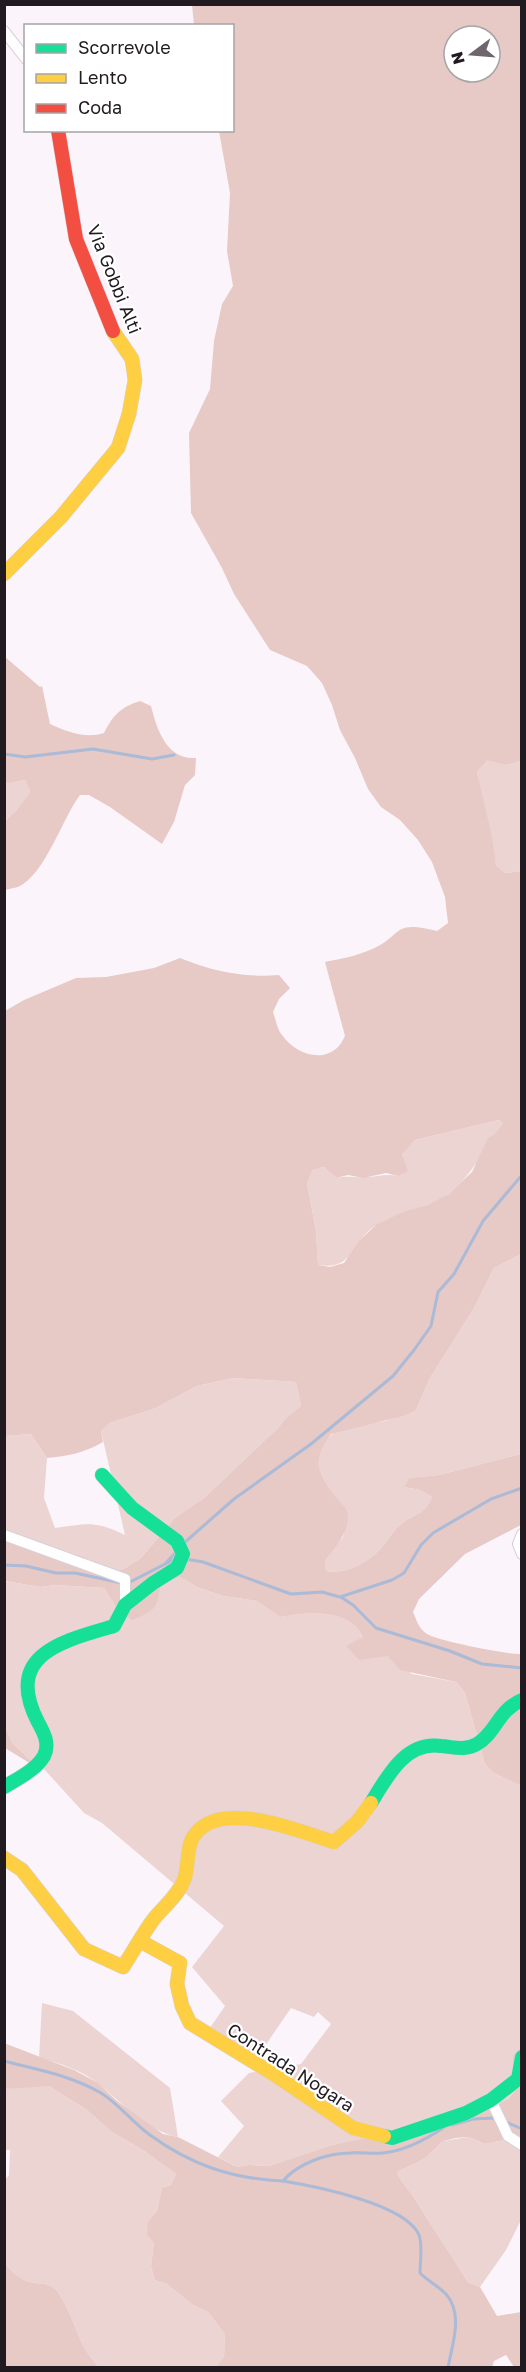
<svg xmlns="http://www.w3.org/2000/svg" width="526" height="2372" font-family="'Golos Text',sans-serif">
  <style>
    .green { fill: #ecd4d2 }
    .forest { fill: #e7c9c6; fill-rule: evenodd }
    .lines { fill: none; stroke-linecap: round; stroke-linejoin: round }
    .stream { stroke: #aabad7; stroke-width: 3 }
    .street-casing { stroke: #d7d1d7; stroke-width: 12 }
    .fast-casing { stroke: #d7d1d7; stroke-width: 15 }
    .slow-casing { stroke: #d7d1d7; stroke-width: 15 }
    .jam-casing { stroke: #d7d1d7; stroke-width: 15 }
    .street { stroke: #fefefe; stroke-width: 10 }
    .fast { stroke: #16e098; stroke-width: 14 }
    .slow { stroke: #ffcf43; stroke-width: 14 }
    .jam { stroke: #f24e42; stroke-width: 14 }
    .labels { text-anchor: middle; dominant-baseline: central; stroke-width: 4.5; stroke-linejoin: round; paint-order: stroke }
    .street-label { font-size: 18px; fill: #211b21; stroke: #fff }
  </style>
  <rect width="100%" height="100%" fill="#fbf5fb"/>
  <g class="green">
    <polygon points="487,759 506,765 521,761 521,871 505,873 496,865 477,772"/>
    <polygon points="25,780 30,792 15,812 5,821 5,784"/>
    <path d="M499 1120 503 1123C485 1147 473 1174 450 1193 430 1209 401 1211 378 1224 351 1239 356 1271 318 1265L316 1231 307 1183 311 1170 324 1167 336 1178C347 1175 354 1178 365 1177 377 1177 386 1173 398 1176L403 1160 402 1153 415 1140Z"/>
    <path d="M521 1254V1454L439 1475 409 1478 404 1487 420 1490 432 1497C424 1516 415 1513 401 1524 393 1530 387 1542 380 1549 368 1563 344 1575 326 1571L325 1561 343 1537 348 1515C340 1505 329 1494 323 1482 315 1467 317 1446 331 1435 341 1426 371 1424 385 1421 395 1418 405 1413 416 1410L430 1378 474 1308 494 1268Z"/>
    <path d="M233 1378 296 1382 301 1406 286 1418 277 1429 204 1498 176 1517 141 1558 122 1570 104 1571 83 1556 27 1542 5 1532 4 1436 31 1434 47 1458 44 1498 55 1528C87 1524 94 1520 125 1535L101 1431 110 1423 156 1408 197 1386Z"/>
    <path d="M180 1577 197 1587 223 1596 257 1601 280 1617C307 1612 349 1608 363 1637L354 1643 359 1659 388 1655 412 1674 456 1682 465 1693 485 1764 494 1773 521 1786 522 2052 515 2069 516 2090 508 2099 497 2106 401 2136 332 2145 269 2166 249 2165 237 2167 218 2157 244 2126 221 2101 249 2073 301 2064 331 2024 318 2012 314 2017 291 2008 258 2056 203 2038 225 2006 192 1967 224 1926 102 1823 84 1813 43 1768 41 1770 13 1744 4 1725V1581L40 1587 56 1585 104 1588 118 1610 160 1585Z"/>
    <path d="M42 2003 73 2011 170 2088 178 2137C147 2131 123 2104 100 2085 83 2071 60 2063 39 2058Z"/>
    <path d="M32 2086H49L57 2091 87 2110 112 2132 143 2150 176 2174 171 2185 162 2188 157 2211 148 2221 154 2242 151 2267 155 2280 167 2284 193 2305 208 2312 225 2334 224 2358 216 2367H99C77 2346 75 2316 57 2291 49 2281 37 2285 27 2281 18 2278 11 2270 5 2264L4 2181 9 2175 10 2150H5V2089Z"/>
    <path d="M469 2137 485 2144 510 2139 521 2144V2220L506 2250 480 2287 468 2282C451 2255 432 2227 415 2199 409 2189 401 2183 397 2172L424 2159 443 2141Z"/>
  </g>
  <g class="forest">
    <path d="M192 5H521V761L506 765 487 760 477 772 492 837 496 865 505 873 521 871V1254L494 1268 474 1308 430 1378 416 1410 403 1416 331 1434C310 1462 318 1475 338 1500 342 1504 348 1509 348 1516 348 1534 335 1548 325 1561L326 1571C344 1575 368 1563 380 1549 387 1542 393 1530 401 1524 415 1513 424 1516 432 1497L420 1490 404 1487 409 1478 439 1475 521 1454V1525L465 1554 419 1599 413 1612C417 1621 419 1630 429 1635 440 1641 510 1655 521 1654V1786L494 1773 485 1764 465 1693 456 1682 400 1670 388 1656 359 1660 346 1646 363 1637C349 1608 307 1612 280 1617L257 1601 223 1596 197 1587 180 1577 160 1585C158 1609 154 1611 132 1620L118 1610 104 1588 56 1585 40 1587 5 1581V1532L27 1542 83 1556 104 1571 122 1570 141 1558 176 1517 204 1498 277 1429 286 1418 301 1406 296 1382 233 1378 197 1386 156 1408 110 1423 101 1431 103 1442C85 1453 67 1456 47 1458L31 1434 5 1436V1011L24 1000 76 978 106 977 154 968 180 958C211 971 245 978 279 975L290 988 279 999 273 1012C276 1020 277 1029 282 1035 293 1051 319 1064 337 1048 340 1045 343 1040 345 1036L325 962C340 959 356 956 370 950 404 936 390 919 437 931L448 923 445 897 432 862 418 840 400 820 381 807 368 789 355 758 340 730 332 705 322 683 307 666 270 650 234 594 222 568 191 513 189 433 210 389 214 341 222 304 233 286 227 251 230 193 219 131 232 130V26L194 25ZM454 36H490V72H454ZM499 1120 503 1123 494 1135 488 1138 472 1172 449 1194 428 1205 403 1212 377 1224 359 1241 344 1263 330 1267 318 1265 316 1231 307 1183 312 1170 324 1167 336 1178 348 1175 363 1178 386 1173 398 1176 408 1171 402 1154 415 1140Z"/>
    <path d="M4 656 40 687 42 686 50 724C68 732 85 739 104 733 113 715 121 707 140 701L151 706C157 730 167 760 196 758L195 775 185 785 174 822 162 844 110 807 89 795H80C62 819 45 875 18 887 14 888 9 889 5 890V821L15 812 30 792 25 780 5 784Z"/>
    <polygon points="4,1725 13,1744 41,1770 5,1748"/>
    <path d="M4 2043 74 2070 98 2083 117 2101 163 2134 178 2137 237 2167 249 2165 269 2166 332 2145 363 2139H384L497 2105 508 2099 516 2090 513 2055 521 2051V2144L510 2139 485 2144 469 2137 456 2138 443 2141 424 2159 397 2172C401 2183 409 2189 415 2199 432 2227 451 2255 468 2282L480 2287 497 2316 521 2312V2367H514L506 2355 494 2361 492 2368 216 2367 224 2357 225 2334 208 2312 193 2305 167 2284 155 2280 151 2267 154 2242 147 2235 148 2221 157 2211 162 2188 171 2185 176 2174 143 2150 112 2132 87 2110 49 2086 5 2089Z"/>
    <path d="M5 2264C11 2270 18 2278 27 2281 37 2285 49 2281 57 2291 75 2316 77 2346 99 2367H5Z"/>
  </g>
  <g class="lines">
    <g class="stream">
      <polyline points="4,754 25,757 93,749 152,759 174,755"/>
      <polyline points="184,1543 234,1499 311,1444 393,1376 414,1350 431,1326 438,1292 454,1274 483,1221 522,1175"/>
      <polyline points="185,1559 203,1562 291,1594 322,1592 340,1597 392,1580 404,1573 421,1545 433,1533 491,1499 522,1488"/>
      <polyline points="166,1563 176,1552"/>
      <polyline points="4,1565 26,1566 56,1573 75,1573 122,1583"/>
      <polyline points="128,1583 173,1560"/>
      <polyline points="341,1597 353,1605 376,1628 450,1651 482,1664 522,1668"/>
      <path d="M4 2061C38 2070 70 2075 101 2093 119 2104 133 2123 150 2135 191 2165 233 2179 283 2181 298 2163 328 2153 351 2153 361 2152 372 2154 383 2153 404 2151 425 2140 443 2128"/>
      <polyline points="504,2121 522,2129"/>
      <polyline points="452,2125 473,2119 495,2118"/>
      <path d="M283 2181C314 2186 406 2204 419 2235 423 2247 420 2261 420 2273 428 2281 438 2286 446 2294 464 2315 452 2344 448 2368"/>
    </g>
    <defs>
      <g id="street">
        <polyline points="4,31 26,59"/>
        <polyline points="522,1534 518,1544 522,1554"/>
        <polyline points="4,1535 125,1579 125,1605"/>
        <polyline points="491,2100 508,2136 522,2145"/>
      </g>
      <g id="fast">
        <path d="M4 1787C17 1779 36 1770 44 1756 50 1744 44 1733 38 1722 3 1654 63 1641 114 1626L125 1605 153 1583 177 1568 183 1554 177 1541 132 1508 102 1475"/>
        <path d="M371 1803C387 1777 405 1741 441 1746 453 1747 465 1751 477 1744 496 1733 498 1710 522 1700"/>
        <polyline points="384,2136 392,2138 466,2113 491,2100 518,2079 522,2057"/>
      </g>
      <g id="slow">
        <polyline points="4,574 61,517 118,448 129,414 135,380 132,359 113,331"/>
        <path d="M4 1858 22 1870 84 1949 123 1967C133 1952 142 1935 153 1920 163 1907 178 1896 184 1880 189 1868 186 1851 192 1839 216 1795 299 1832 334 1842L357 1822 371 1803"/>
        <polyline points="140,1941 180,1963 177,1984 182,2006 190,2023 275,2075 353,2128 384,2136"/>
      </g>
      <polyline id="jam" points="58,130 76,239 113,331"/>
    </defs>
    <use href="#street" class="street-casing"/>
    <use href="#fast" class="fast-casing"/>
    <use href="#slow" class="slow-casing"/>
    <use href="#jam" class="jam-casing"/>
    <use href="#street" class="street"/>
    <use href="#fast" class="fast"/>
    <use href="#slow" class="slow"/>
    <use href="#jam" class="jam"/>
  </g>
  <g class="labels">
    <g class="street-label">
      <text transform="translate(115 279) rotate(68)">Via Gobbi Alti</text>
      <text transform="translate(291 2067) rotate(33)">Contrada Nogara</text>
    </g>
  </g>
  <rect width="526" height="2372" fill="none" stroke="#211b21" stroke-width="12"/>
  <rect x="24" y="24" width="210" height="108" fill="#ffffff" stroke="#a6a4a6" stroke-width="1.5"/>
  <rect x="36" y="44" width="30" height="9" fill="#16e098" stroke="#a6a4a6" stroke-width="1.5"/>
  <text x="78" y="54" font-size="18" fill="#211b21">Scorrevole</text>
  <rect x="36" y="74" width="30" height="9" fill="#ffcf43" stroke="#a6a4a6" stroke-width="1.5"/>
  <text x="78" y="84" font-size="18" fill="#211b21">Lento</text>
  <rect x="36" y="104" width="30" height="9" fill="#f24e42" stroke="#a6a4a6" stroke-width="1.5"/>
  <text x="78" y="114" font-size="18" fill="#211b21">Coda</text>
  <g transform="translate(472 54) rotate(254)"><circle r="28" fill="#ffffff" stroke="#a6a4a6" stroke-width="1.5"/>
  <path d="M0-4.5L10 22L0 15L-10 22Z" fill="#6d676d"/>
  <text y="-9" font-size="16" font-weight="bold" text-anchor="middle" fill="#211b21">N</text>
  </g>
</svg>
